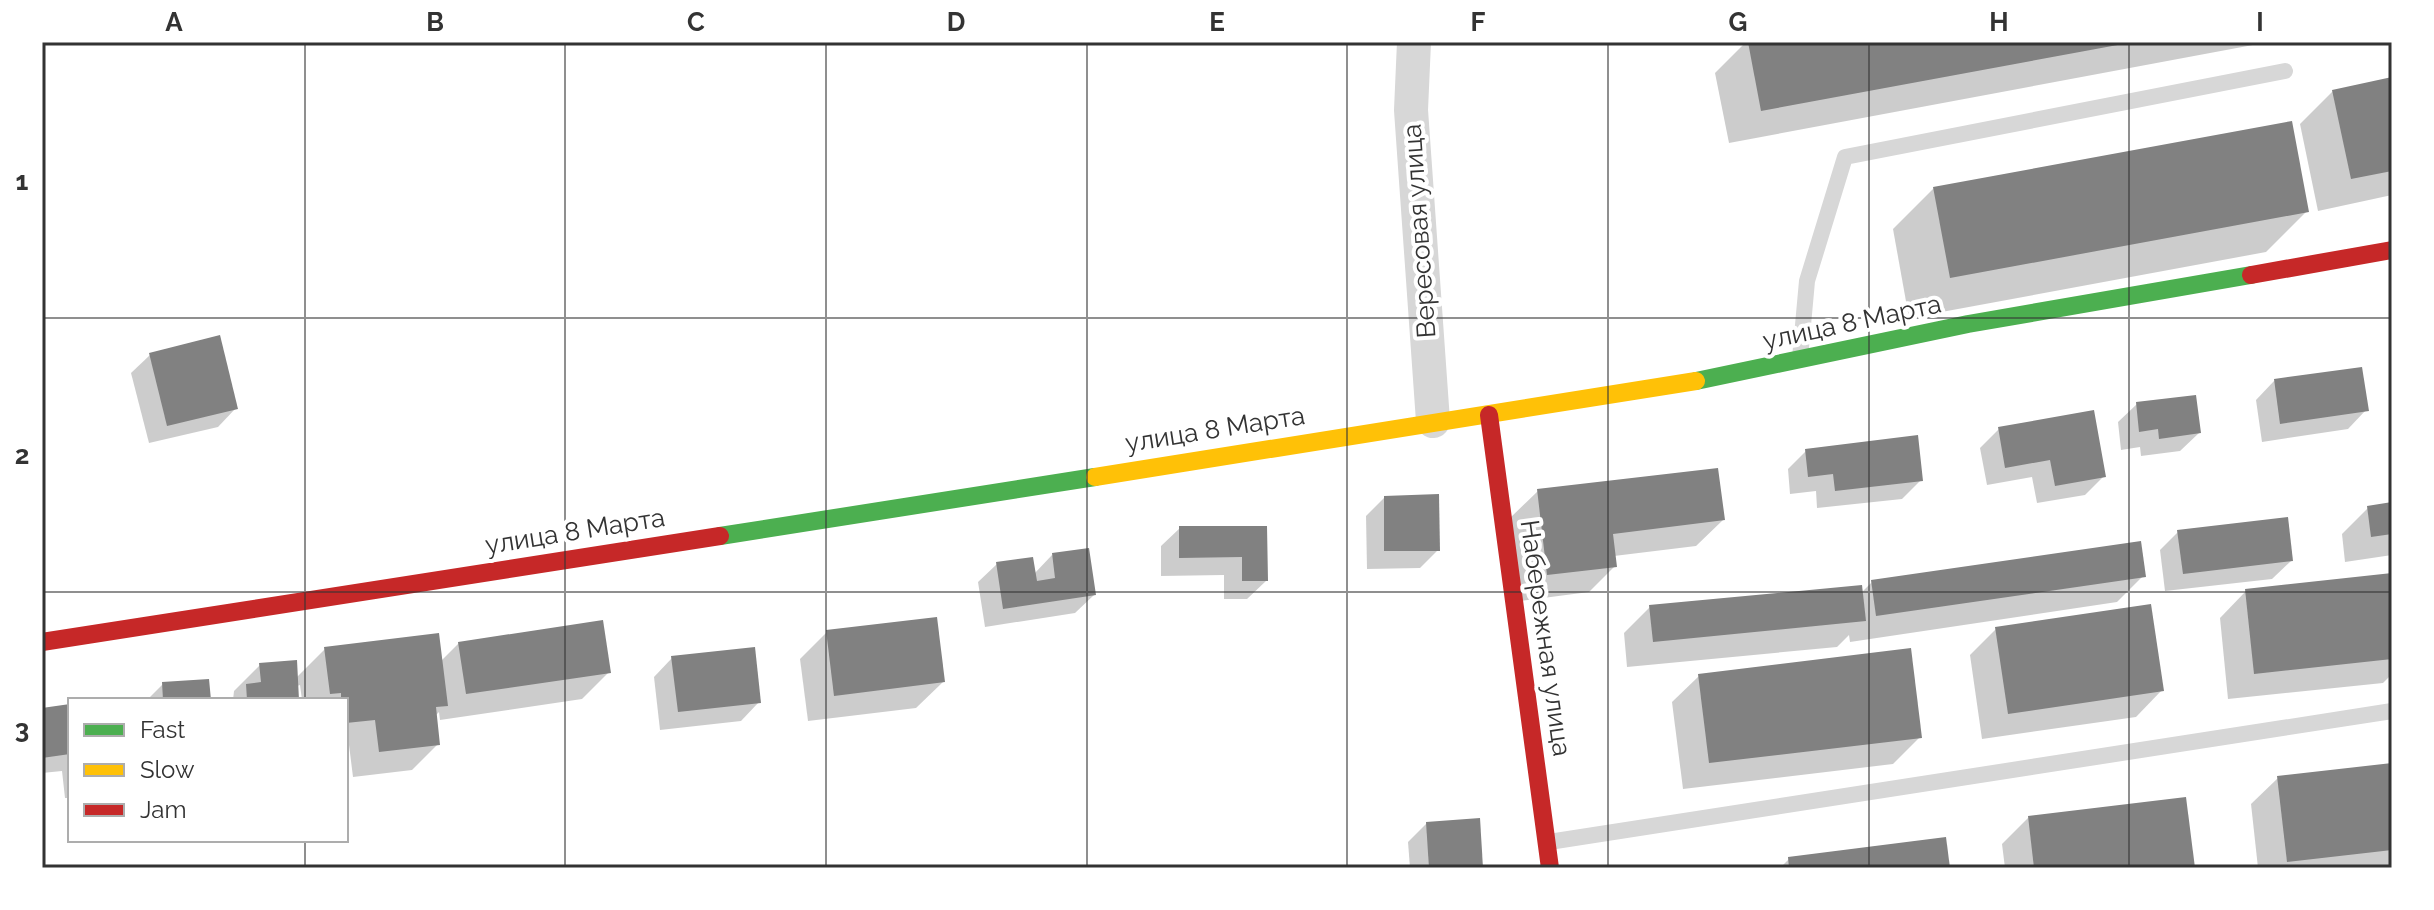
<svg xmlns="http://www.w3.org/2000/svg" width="2434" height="910" font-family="Raleway,sans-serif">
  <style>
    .shadow { fill: #0003 }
    .building { fill: #818181 }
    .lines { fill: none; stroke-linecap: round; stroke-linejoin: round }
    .lane { stroke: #d7d7d7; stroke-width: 16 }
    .street { stroke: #d7d7d7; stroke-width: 34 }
    .fast { stroke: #4caf50; stroke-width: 18 }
    .slow { stroke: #ffc107; stroke-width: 18 }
    .jam { stroke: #c62828; stroke-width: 18 }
    .grid { fill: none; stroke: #333; stroke-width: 2; stroke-opacity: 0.55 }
    .labels { text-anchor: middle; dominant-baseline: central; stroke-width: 8; stroke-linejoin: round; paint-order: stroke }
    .street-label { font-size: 26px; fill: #333; stroke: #fff }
    .neatline { fill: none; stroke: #333; stroke-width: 3 }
    .grid-label { font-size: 26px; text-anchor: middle; font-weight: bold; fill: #333 }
  </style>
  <rect width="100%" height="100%" fill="#fff"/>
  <g class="shadow">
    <polygon points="1746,42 2269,42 1729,143 1715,73"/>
    <polygon points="2392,79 2392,195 2318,211 2300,124 2333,91"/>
    <polygon points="1934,188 2307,211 2266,252 1909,318 1893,229"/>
    <polygon points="150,355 236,408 218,427 149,443 131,373"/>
    <polygon points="2274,381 2366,410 2348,429 2262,442 2256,400"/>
    <polygon points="2137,404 2199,433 2180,451 2141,456 2140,447 2121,450 2118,422"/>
    <polygon points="1999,429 2104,476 2085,495 2037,503 2032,477 1987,485 1980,448"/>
    <polygon points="1806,451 1921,480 1902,499 1817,508 1816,491 1790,494 1788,469"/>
    <polygon points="1538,491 1723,520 1696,546 1614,556 1615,566 1589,592 1521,601 1511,517"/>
    <polygon points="1384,498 1438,550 1420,568 1367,569 1366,516"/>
    <polygon points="2392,504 2392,555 2345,562 2342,534 2368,508"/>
    <polygon points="1180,528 1265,528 1266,581 1247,599 1224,599 1224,575 1161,576 1161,546"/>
    <polygon points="2178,532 2291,561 2272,579 2165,591 2160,550"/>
    <polygon points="1052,555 1094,595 1075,613 985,627 978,582 997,564 1034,574"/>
    <polygon points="2392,575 2392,674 2383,683 2228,699 2220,618 2246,591"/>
    <polygon points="2143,576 2117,602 1850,642 1849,635 1837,647 1627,667 1624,633 1650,607 1861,593 1872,582"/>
    <polygon points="1996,629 2162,690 2136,717 1982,739 1970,655"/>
    <polygon points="827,632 943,682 916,708 808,721 800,659"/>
    <polygon points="459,643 609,672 582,699 440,720 439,712 435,716 438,744 412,770 353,777 349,745 346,746 346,700 302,700 300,685 297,686 297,700 233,700 234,691 260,665 296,678 325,649 440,662"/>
    <polygon points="672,658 759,702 741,721 660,730 654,677"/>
    <polygon points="1699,676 1920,737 1893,764 1683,789 1672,702"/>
    <polygon points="163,684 209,700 147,700"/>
    <polygon points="70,707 70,798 65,798 62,771 42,773 42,710"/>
    <polygon points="2392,765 2392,868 2258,868 2251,804 2278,778"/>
    <polygon points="2029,817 2193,868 2005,868 2002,844"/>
    <polygon points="1427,823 1481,868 1410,868 1408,842"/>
    <polygon points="190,840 233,840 190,842"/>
    <polygon points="1789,859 1948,868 1780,868"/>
  </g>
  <g class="building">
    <polygon points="1748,42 2123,42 2123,44 1761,111"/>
    <polygon points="2392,77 2392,171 2351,179 2332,90"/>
    <polygon points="2292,121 2309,212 1950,278 1933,187"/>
    <polygon points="220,335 238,409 167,426 149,353"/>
    <polygon points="2362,367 2369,411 2280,424 2274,379"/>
    <polygon points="2196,395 2201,433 2159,439 2158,429 2139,432 2136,402"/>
    <polygon points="2094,410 2106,477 2055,486 2050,460 2005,468 1998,427"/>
    <polygon points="1918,435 1923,481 1835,491 1833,474 1808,477 1805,449"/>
    <polygon points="1718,468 1725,520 1613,534 1617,567 1547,575 1537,489"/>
    <polygon points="1439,494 1440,551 1384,551 1384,496"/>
    <polygon points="2392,502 2392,534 2371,537 2367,506"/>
    <polygon points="2288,517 2293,561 2183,574 2177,530"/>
    <polygon points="1179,526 1267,526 1268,581 1242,581 1242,557 1179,558"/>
    <polygon points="2141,541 2146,577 1876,616 1871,580"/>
    <polygon points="1089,548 1096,595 1003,609 996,562 1033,557 1037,581 1055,578 1052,553"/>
    <polygon points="2392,573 2392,659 2254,674 2245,589"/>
    <polygon points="1862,585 1866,621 1653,642 1649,605"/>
    <polygon points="2151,604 2164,691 2008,714 1995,627"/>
    <polygon points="937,617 945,682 834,696 826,630"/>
    <polygon points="603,620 611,673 466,694 458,642"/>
    <polygon points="439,633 448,706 436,707 440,745 379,752 375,720 346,723 346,700 341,700 341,693 330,694 324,647"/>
    <polygon points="755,647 761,703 678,712 671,656"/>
    <polygon points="1911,648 1922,738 1709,763 1698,674"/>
    <polygon points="297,660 299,700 247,700 246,684 261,682 259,663"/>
    <polygon points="209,679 211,700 163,700 162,682"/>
    <polygon points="70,704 70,754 42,758 42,708"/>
    <polygon points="2392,763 2392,850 2287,862 2277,776"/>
    <polygon points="2186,797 2195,868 2034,868 2028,816"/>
    <polygon points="1480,818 1483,868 1429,868 1426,822"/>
    <polygon points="1946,837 1950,868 1789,868 1788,857"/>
  </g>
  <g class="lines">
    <g class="lane">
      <polyline points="1800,358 1807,281 1845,157 2285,71"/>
      <polyline points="1549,842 2392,711"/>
    </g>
    <polyline class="street" points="1414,42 1411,110 1433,421"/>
    <g class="fast">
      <polyline points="1696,381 1968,324 2251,275"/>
      <polyline points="720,536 1095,477"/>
    </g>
    <polyline class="slow" points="1095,477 1696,381"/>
    <g class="jam">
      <polyline points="2251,275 2392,250"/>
      <polyline points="1489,415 1550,868"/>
      <polyline points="42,642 720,536"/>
    </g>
  </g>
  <path class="grid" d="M305 42V700M565 42V868M826 42V868M1087 42V868M1347 42V868M1608 42V868M1869 42V868M2129 42V868M42 318H2392M42 592H2392M305 840V868"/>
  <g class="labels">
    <g class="street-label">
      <text transform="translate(1419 231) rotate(-94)">Вересовая улица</text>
      <text transform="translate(1852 322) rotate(-12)">улица 8 Марта</text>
      <text transform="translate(1215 429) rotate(-9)">улица 8 Марта</text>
      <text transform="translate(575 531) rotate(-9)">улица 8 Марта</text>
      <text transform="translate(1546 638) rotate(82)">Набережная улица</text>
    </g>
  </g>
  <rect width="2434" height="910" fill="none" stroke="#ffffff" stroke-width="88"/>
  <rect x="68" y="698" width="280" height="144" fill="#ffffff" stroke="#adadad" stroke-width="2"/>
  <rect x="84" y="724" width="40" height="12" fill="#4caf50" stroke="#adadad" stroke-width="2"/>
  <text x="140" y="738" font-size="24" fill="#333333">Fast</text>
  <rect x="84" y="764" width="40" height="12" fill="#ffc107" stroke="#adadad" stroke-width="2"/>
  <text x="140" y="778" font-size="24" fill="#333333">Slow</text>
  <rect x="84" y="804" width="40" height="12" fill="#c62828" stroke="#adadad" stroke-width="2"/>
  <text x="140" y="818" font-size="24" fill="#333333">Jam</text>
  <rect x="44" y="44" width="2346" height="822" class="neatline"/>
  <g class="grid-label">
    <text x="174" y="31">A</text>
    <text x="435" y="31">B</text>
    <text x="696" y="31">C</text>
    <text x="956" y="31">D</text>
    <text x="1217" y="31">E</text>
    <text x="1478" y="31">F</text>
    <text x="1738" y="31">G</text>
    <text x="1999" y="31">H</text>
    <text x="2260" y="31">I</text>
    <text x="22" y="190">1</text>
    <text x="22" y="464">2</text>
    <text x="22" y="738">3</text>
  </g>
</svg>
